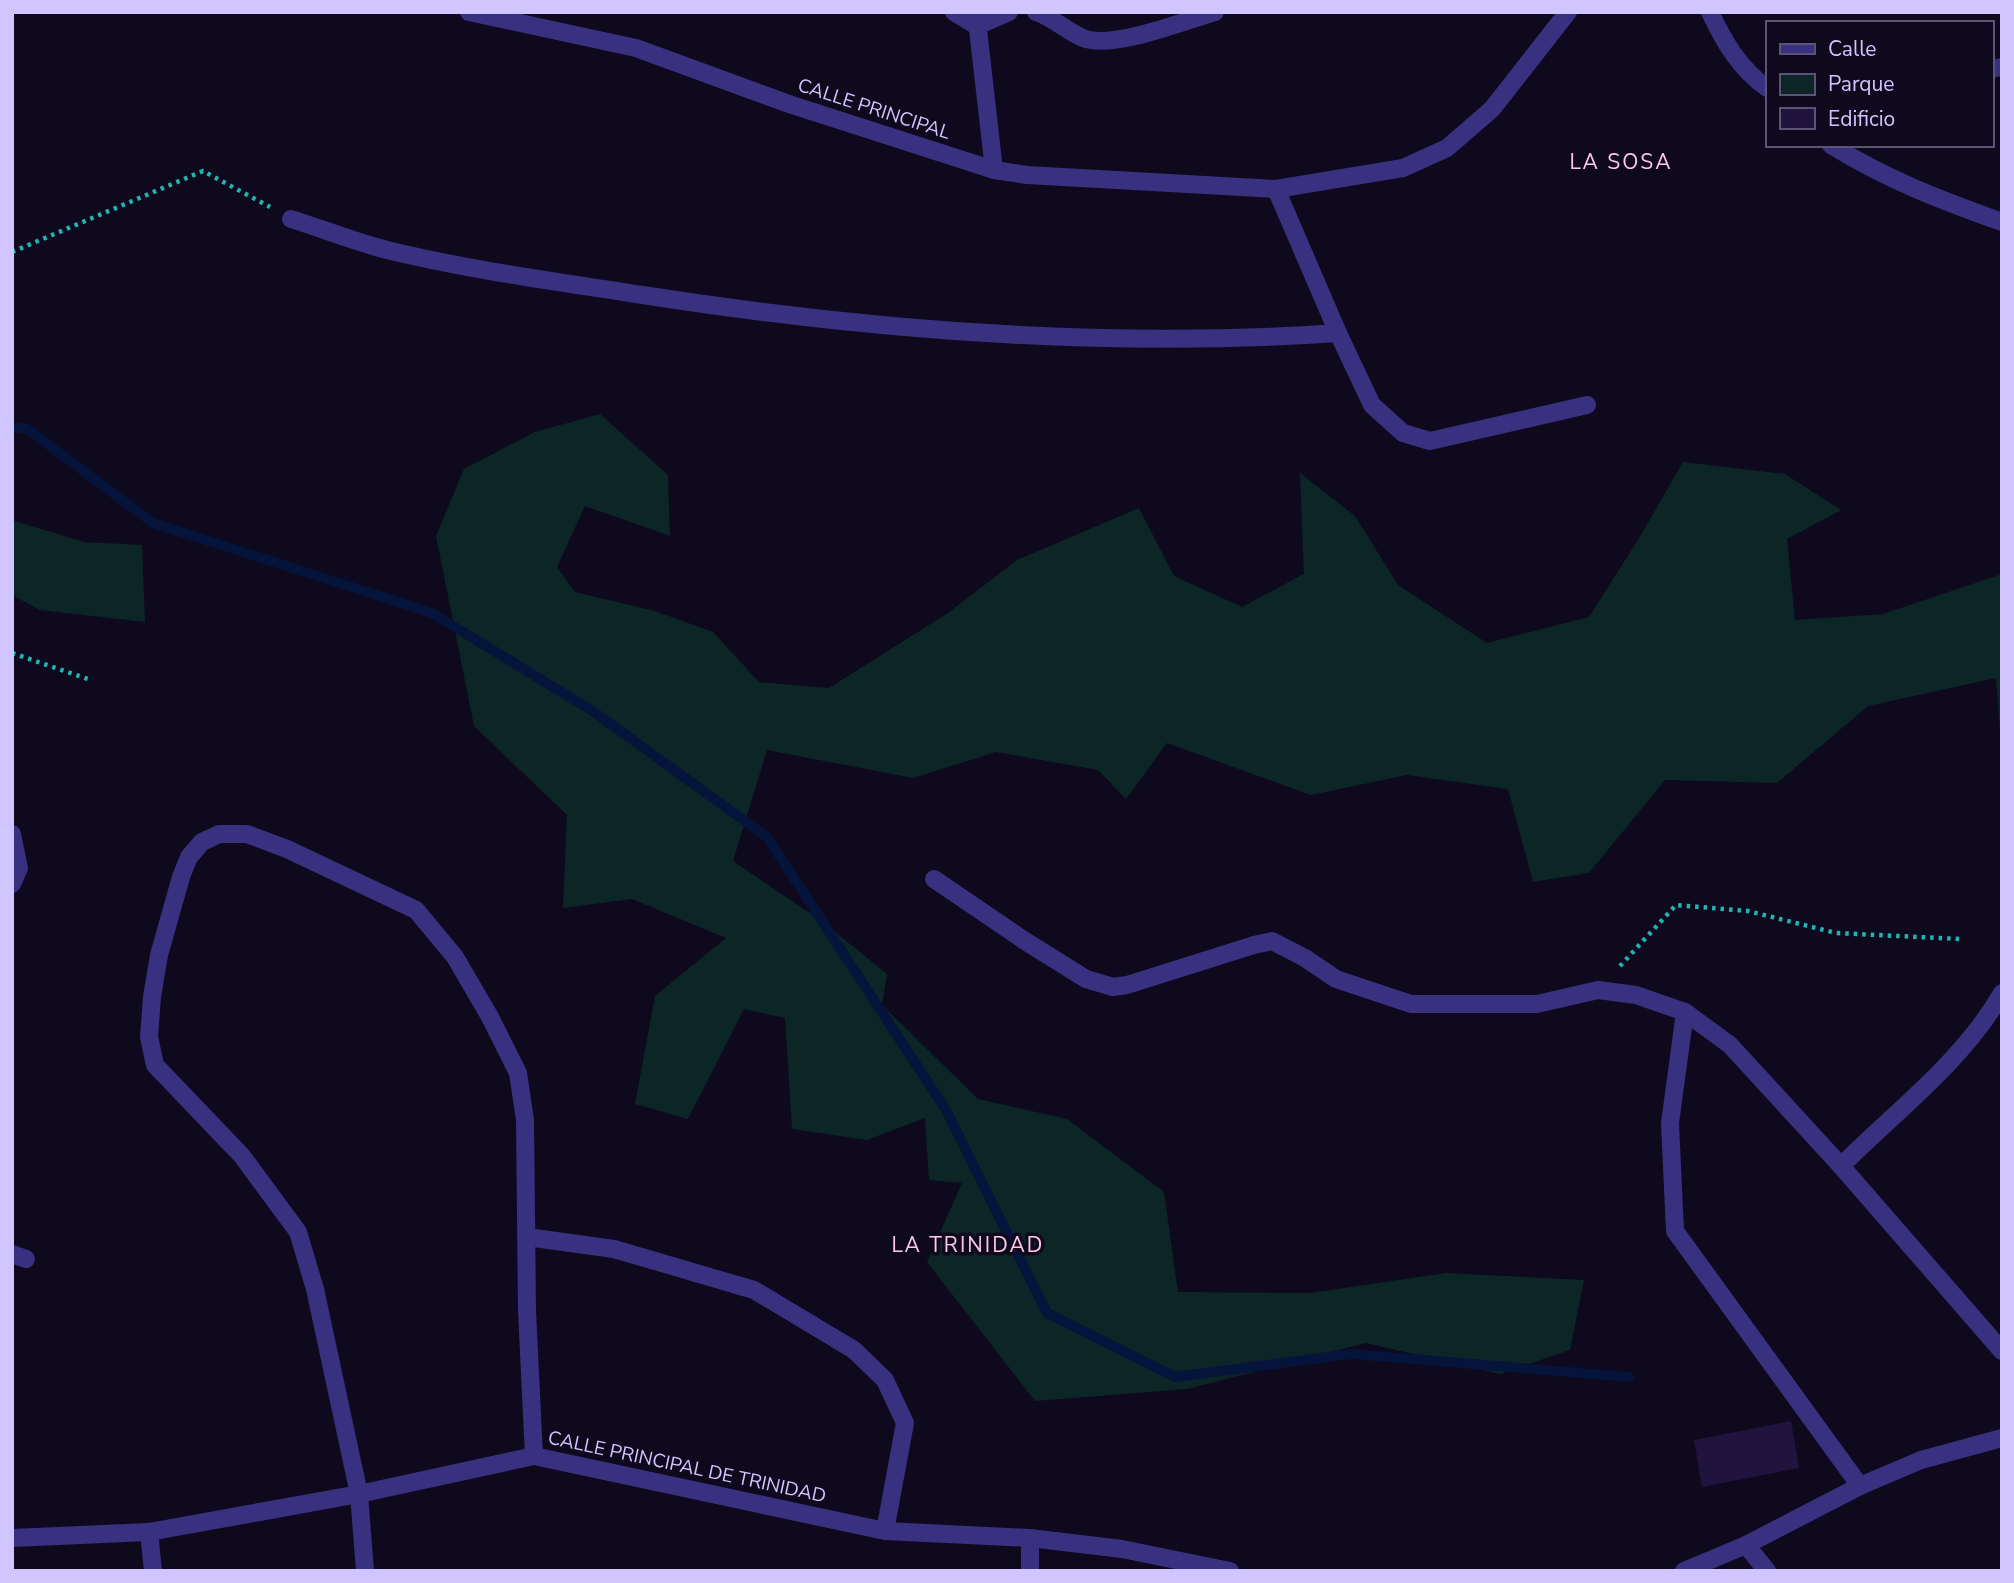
<svg xmlns="http://www.w3.org/2000/svg" width="2014" height="1583" font-family="'Nunito Sans',sans-serif">
  <style>
    .green { fill: #0c2627 }
    .lines { fill: none; stroke-linecap: round; stroke-linejoin: round }
    .stream { stroke: #05143a; stroke-width: 10 }
    .building { fill: #20143f }
    .path { stroke: #22b4b5; stroke-width: 4.5; stroke-dasharray: 3.5 5; stroke-linecap: butt }
    .minor { stroke: #39307f; stroke-width: 18 }
    .labels { text-anchor: middle; dominant-baseline: central; stroke-width: 7; stroke-linejoin: round; paint-order: stroke }
    .street-label { font-size: 19px; fill: #d0c5ff; stroke: #0e091c }
    .neighbourhood-label { font-size: 21px; letter-spacing: 2px; fill: #ffc7e6; stroke: #0e091c }
  </style>
  <rect width="100%" height="100%" fill="#0e091c"/>
  <g class="green">
    <polygon points="600,414 668,475 670,536 585,506 557,567 575,592 655,611 713,632 759,682 829,688 948,613 1017,560 1139,508 1174,576 1242,607 1304,574 1300,473 1355,516 1398,585 1487,643 1589,617 1639,538 1683,462 1785,474 1841,510 1787,539 1795,620 1883,614 2002,574 2002,757 1996,678 1868,706 1777,783 1665,780 1589,873 1533,882 1508,789 1407,775 1311,795 1167,743 1126,799 1098,770 996,752 913,778 767,750 733,861 823,922 887,974 882,1005 978,1099 1067,1119 1164,1192 1178,1292 1310,1293 1446,1273 1584,1280 1570,1350 1500,1374 1366,1343 1187,1389 1035,1401 927,1262 962,1183 929,1180 925,1118 867,1140 792,1129 785,1018 744,1009 688,1119 635,1104 655,996 726,938 632,899 563,908 567,815 474,726 436,536 464,469 535,432"/>
    <polygon points="12,520 84,542 142,545 145,622 40,610 12,595"/>
  </g>
  <g class="lines">
    <polyline class="stream" points="12,428 26,428 153,523 432,613 594,712 767,837 946,1110 1047,1313 1175,1377 1352,1354 1629,1377"/>
  </g>
  <polygon class="building" points="1791,1421 1799,1468 1702,1487 1694,1440"/>
  <g class="lines">
    <g class="path">
      <polyline points="12,252 203,171 270,207"/>
      <polyline points="12,653 88,679"/>
      <polyline points="1620,966 1676,905 1748,911 1836,933 1960,939"/>
    </g>
    <g class="minor">
      <polyline points="469,12 636,48 789,104 994,170 1027,175 1276,189 1403,168 1447,148 1492,109 1568,12"/>
      <polyline points="954,12 977,26 1009,12"/>
      <polyline points="976,12 994,170"/>
      <path d="M1036 12C1054 18 1066 31 1083 38 1112 50 1184 21 1215 12"/>
      <path d="M1710 12C1724 42 1740 69 1767 88"/>
      <polyline points="1991,69 2002,67"/>
      <path d="M1831 145C1888 180 1940 200 2002 222"/>
      <path d="M291 219C323 229 355 242 387 250 473 271 561 282 649 296 876 331 1108 349 1338 333L1276 189"/>
      <polyline points="1338,333 1372,405 1403,433 1430,441 1587,405"/>
      <polyline points="12,834 19,868 12,884"/>
      <polyline points="934,879 1025,941 1086,979 1113,987 1127,985 1254,945 1272,941 1305,958 1336,979 1411,1004 1537,1004 1598,990 1636,995 1685,1012 1670,1123 1675,1231 1860,1486"/>
      <polyline points="1685,1012 1730,1045 1841,1166 2002,1351"/>
      <path d="M1841 1166C1896 1111 1963 1061 2002 993"/>
      <polyline points="527,1237 614,1249 754,1290 854,1350 885,1380 905,1423 885,1531"/>
      <polyline points="12,1254 26,1259"/>
      <polyline points="149,1532 153,1571"/>
      <polyline points="12,1538 149,1532 359,1494 534,1456 885,1531 1030,1538 1122,1549 1230,1571"/>
      <polyline points="1746,1545 1767,1571"/>
      <polyline points="365,1571 359,1494 315,1289 298,1232 242,1156 155,1065 149,1037 152,997 159,955 181,877 189,857 202,842 219,834 247,834 287,849 416,910 455,957 490,1017 518,1073 525,1120 527,1311 534,1456"/>
      <polyline points="1030,1571 1030,1538"/>
      <polyline points="1684,1571 1746,1545 1860,1486 1921,1460 2002,1438"/>
    </g>
  </g>
  <g class="labels">
    <g class="street-label">
      <text transform="translate(874 109) rotate(18)">CALLE PRINCIPAL</text>
      <text transform="translate(687 1467) rotate(12)">CALLE PRINCIPAL DE TRINIDAD</text>
    </g>
    <g class="neighbourhood-label">
      <text x="1621" y="162">LA SOSA</text>
      <text x="968" y="1245">LA TRINIDAD</text>
    </g>
  </g>
  <rect width="2014" height="1583" fill="none" stroke="#d0c5ff" stroke-width="28"/>
  <rect x="1766" y="21" width="228" height="126" fill="#0e091c" stroke="#5c5477" stroke-width="2"/>
  <rect x="1780" y="44" width="35" height="10" fill="#39307f" stroke="#5c5477" stroke-width="2"/>
  <text x="1828" y="56" font-size="21" fill="#d0c5ff">Calle</text>
  <rect x="1780" y="74" width="35" height="21" fill="#0c2627" stroke="#5c5477" stroke-width="2"/>
  <text x="1828" y="91" font-size="21" fill="#d0c5ff">Parque</text>
  <rect x="1780" y="108" width="35" height="21" fill="#20143f" stroke="#5c5477" stroke-width="2"/>
  <text x="1828" y="126" font-size="21" fill="#d0c5ff">Edificio</text>
</svg>
